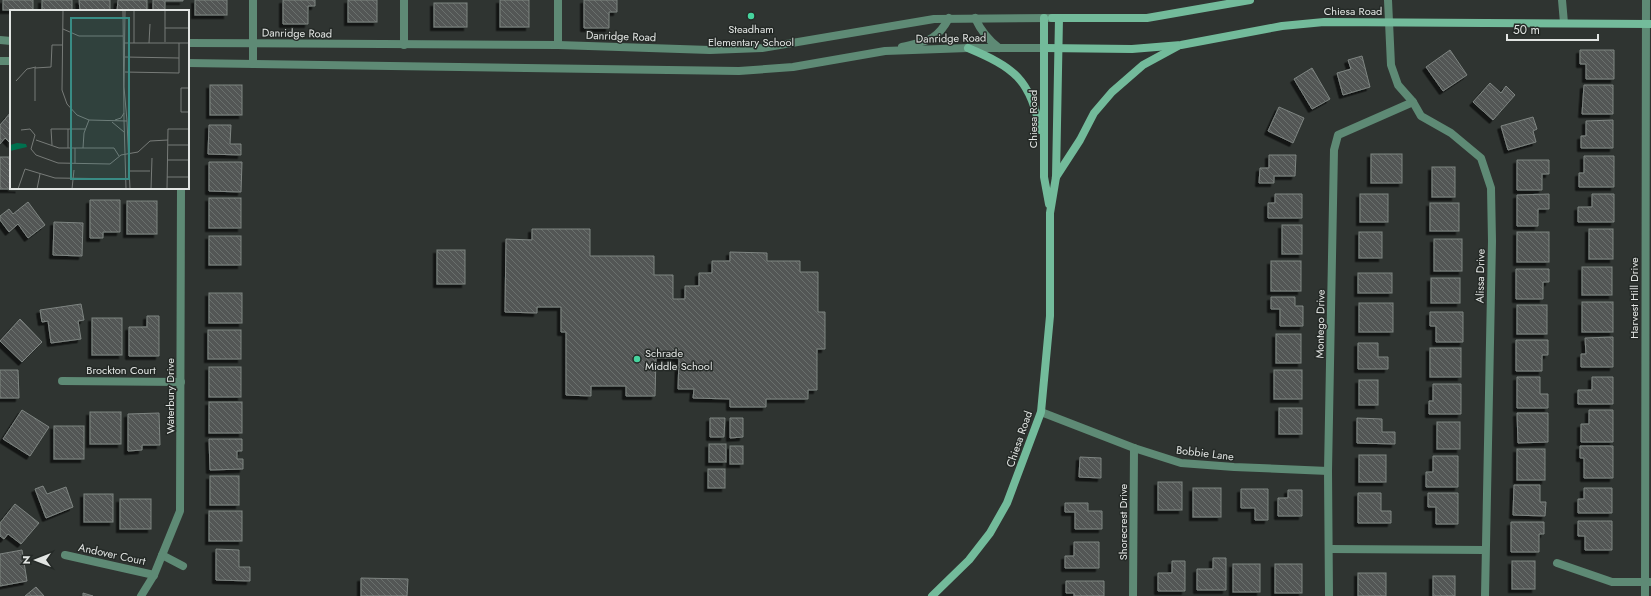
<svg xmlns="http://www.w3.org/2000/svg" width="1651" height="596" font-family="Jost,sans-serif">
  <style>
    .building { fill: url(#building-back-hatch); stroke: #7f8582; filter: url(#shadow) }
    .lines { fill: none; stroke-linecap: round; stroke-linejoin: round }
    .minor { stroke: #5e8a75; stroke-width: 8 }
    .tertiary { stroke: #5e8a75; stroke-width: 8 }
    .secondary { stroke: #73bb9b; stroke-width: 8 }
    .poi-dot { fill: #46d49e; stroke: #252a27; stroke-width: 1.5 }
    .labels { text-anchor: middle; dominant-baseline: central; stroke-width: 3; stroke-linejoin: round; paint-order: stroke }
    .street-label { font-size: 11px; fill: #e2e5e3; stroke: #252a27 }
    .poi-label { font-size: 11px; fill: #e2e5e3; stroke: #252a27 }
    .inset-road { fill: none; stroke: #777b78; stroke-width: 1 }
    .view { fill: #398c85; fill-opacity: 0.15; stroke: #398c85; stroke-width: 2 }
    .inset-edge { fill: none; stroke: #e2e5e3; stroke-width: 2 }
  </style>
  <defs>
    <pattern id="building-back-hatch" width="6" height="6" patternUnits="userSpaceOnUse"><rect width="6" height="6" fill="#525755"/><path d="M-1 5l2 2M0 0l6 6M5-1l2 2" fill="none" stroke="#6b6f6d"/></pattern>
    <filter id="shadow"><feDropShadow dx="-3.5" dy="3.5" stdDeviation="0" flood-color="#0009"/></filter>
  </defs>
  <rect width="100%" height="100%" fill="#2f3431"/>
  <g class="building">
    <rect x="3" y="0" width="30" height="10"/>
    <rect x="42" y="0" width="30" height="11"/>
    <polygon points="79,0 110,0 110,11 80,11"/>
    <polygon points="118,0 147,0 147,11 117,11"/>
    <polygon points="153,0 183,0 183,1 165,1 165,11 153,11"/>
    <rect x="195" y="0" width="32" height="15"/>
    <polygon points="283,0 315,0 315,6 308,6 308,24 283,24"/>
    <rect x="348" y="0" width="29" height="22"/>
    <rect x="500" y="0" width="29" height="27"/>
    <polygon points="584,0 617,0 617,12 609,12 609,28 584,28"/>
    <rect x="434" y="3" width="33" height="24"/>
    <polygon points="1450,50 1467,75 1443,91 1426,67"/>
    <polygon points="1580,50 1614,50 1614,79 1586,79 1586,64 1580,64"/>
    <polygon points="1362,56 1370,87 1343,95 1337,73 1351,69 1348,60"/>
    <polygon points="1312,68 1330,99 1312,109 1294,79"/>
    <polygon points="1490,83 1501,93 1506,86 1515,95 1493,120 1473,102"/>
    <rect x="210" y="85" width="32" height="30"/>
    <polygon points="1584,85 1613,85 1613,114 1582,114"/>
    <polygon points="1279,107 1304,118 1293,143 1268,131"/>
    <polygon points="11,112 11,144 5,138 0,144 0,125"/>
    <polygon points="1533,117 1537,129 1533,131 1536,142 1508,150 1501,126"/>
    <polygon points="1613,120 1613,148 1581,148 1581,136 1586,136 1586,121"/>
    <polygon points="209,125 231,125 230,144 241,144 241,155 208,154"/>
    <rect x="1371" y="154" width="31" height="29"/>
    <polygon points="1269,155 1296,155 1295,176 1274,176 1274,183 1259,183 1260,168 1269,168"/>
    <polygon points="1584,156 1614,156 1614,187 1579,187 1579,173 1584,173"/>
    <polygon points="0,157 11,157 11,188 19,189 0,189"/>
    <polygon points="1517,160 1549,160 1549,174 1542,174 1542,190 1517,190"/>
    <polygon points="209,162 242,162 241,192 209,191"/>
    <rect x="1432" y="167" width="23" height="30"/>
    <polygon points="1275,194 1302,194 1302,218 1268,218 1268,203 1275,203"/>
    <rect x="1360" y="194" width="28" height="28"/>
    <polygon points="1549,194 1549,209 1538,209 1538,226 1517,226 1517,195"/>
    <polygon points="1592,194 1614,194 1614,222 1578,222 1578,207 1592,207"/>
    <rect x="209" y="198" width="32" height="30"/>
    <polygon points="90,200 120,200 120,232 103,232 103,238 90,238"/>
    <rect x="127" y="201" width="30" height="33"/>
    <polygon points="28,202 45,225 28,238 18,224 9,232 0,220 0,216 9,209 13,214"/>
    <rect x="1430" y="203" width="29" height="28"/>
    <polygon points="54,222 83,223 82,256 53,255"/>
    <rect x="1282" y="225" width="20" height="29"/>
    <polygon points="532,229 590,229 590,256 654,256 654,275 673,275 673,299 685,299 685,286 699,286 699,273 712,273 712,261 730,261 730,252 767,253 767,261 800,261 800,272 818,272 818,312 825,312 825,349 817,349 817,390 808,390 808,399 766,399 766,407 730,407 730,399 693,398 694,389 678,389 679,358 656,358 655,396 626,396 626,386 591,386 591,396 566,395 566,332 561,332 561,307 537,307 537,313 505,312 506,239 532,240"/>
    <rect x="1589" y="229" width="24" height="30"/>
    <rect x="1359" y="232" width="23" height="26"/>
    <rect x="1517" y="232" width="32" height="30"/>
    <rect x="209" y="236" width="32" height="29"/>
    <rect x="1434" y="239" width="28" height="32"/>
    <rect x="437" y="250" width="28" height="34"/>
    <rect x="1271" y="261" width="30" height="30"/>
    <rect x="1582" y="267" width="30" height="28"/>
    <polygon points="1516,269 1549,269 1549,282 1543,282 1543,299 1516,299"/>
    <rect x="1358" y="273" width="34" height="20"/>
    <rect x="1431" y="278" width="29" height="25"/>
    <rect x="209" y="293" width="33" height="30"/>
    <polygon points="1271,297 1295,297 1295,306 1303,306 1303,326 1280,326 1280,309 1271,309"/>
    <rect x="1582" y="302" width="31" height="30"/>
    <rect x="1359" y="303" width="34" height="29"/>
    <polygon points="81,304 84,320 78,321 81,339 51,343 48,321 42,322 40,310"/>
    <rect x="1517" y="305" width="30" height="29"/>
    <polygon points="1430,312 1463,312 1463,342 1436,342 1436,326 1430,326"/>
    <polygon points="147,316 159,316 159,356 129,356 129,327 147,327"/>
    <rect x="92" y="318" width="30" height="37"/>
    <polygon points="20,319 42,342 22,362 0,341"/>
    <rect x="208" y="330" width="33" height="29"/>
    <rect x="1276" y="334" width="25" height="29"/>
    <polygon points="1613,337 1613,367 1581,367 1581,354 1586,354 1585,338"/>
    <polygon points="1516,340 1548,340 1548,355 1542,355 1542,371 1516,371"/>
    <polygon points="1358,343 1378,343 1378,357 1388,357 1388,369 1358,369"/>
    <rect x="1430" y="348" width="31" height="29"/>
    <rect x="209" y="367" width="32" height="30"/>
    <polygon points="0,370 18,370 19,398 0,398"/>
    <rect x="1274" y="370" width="28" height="29"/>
    <polygon points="1517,377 1540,377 1540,394 1548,394 1548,408 1517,408"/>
    <polygon points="1592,377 1613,377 1613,404 1578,404 1578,390 1592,390"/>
    <rect x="1359" y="380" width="19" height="25"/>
    <polygon points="1433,384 1461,384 1461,414 1429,414 1429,401 1433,401"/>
    <rect x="209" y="402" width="33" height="31"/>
    <rect x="1279" y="408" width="23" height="26"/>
    <polygon points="22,410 49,427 30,456 3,439"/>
    <polygon points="1589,410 1613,410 1613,442 1581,442 1581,424 1589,424"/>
    <rect x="90" y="412" width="31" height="32"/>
    <polygon points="159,413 160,445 142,445 142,450 128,451 128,414"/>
    <polygon points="1517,413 1548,413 1548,442 1518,443"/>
    <polygon points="710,418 725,418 724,437 710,437"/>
    <polygon points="730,418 743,418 743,437 730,438"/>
    <polygon points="1357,418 1382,419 1382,432 1395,432 1395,444 1357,443"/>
    <rect x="1437" y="422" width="23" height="27"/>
    <rect x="54" y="426" width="30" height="33"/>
    <polygon points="209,439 242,439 242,451 237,451 237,459 243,459 243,469 210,470"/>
    <rect x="709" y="444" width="17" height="18"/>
    <rect x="730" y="446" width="13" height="18"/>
    <polygon points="1580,446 1613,446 1613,478 1584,478 1584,458 1580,458"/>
    <rect x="1517" y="449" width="28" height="31"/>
    <rect x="1359" y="455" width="27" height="27"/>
    <polygon points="1433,456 1458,456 1458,487 1426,487 1426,472 1433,472"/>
    <polygon points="1080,457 1101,458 1101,478 1079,477"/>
    <rect x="708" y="469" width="17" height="19"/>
    <rect x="210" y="476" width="29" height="29"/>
    <rect x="1158" y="482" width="24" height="28"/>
    <polygon points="1514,485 1540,485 1540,502 1546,502 1545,516 1513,515"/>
    <polygon points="43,486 47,494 66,487 73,507 46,518 35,489"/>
    <rect x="1193" y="488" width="28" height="29"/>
    <polygon points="1584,488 1612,488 1612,513 1578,513 1578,499 1584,499"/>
    <polygon points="1241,489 1268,489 1268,520 1255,520 1255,508 1241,508"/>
    <polygon points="1288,490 1302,490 1302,516 1278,516 1278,498 1288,498"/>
    <polygon points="1358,493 1381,493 1381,511 1391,511 1391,523 1358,523"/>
    <polygon points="1428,493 1458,493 1458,524 1436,524 1436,507 1428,507"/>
    <rect x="84" y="494" width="29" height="28"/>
    <rect x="120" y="499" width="31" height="30"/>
    <polygon points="1065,503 1088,503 1088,511 1102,511 1102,529 1075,529 1075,512 1065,512"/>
    <polygon points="15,504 39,523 21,544 8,534 4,539 0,536 0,523"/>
    <rect x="209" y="511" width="33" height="30"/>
    <polygon points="1578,521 1612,521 1612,550 1585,550 1585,536 1578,536"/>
    <polygon points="1511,522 1544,522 1544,534 1539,534 1539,552 1511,552"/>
    <polygon points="1074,542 1099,542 1099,568 1065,568 1065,556 1074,556"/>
    <polygon points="216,549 239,550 239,567 250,567 250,581 216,580"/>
    <polygon points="22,550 27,581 0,586 0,554"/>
    <polygon points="1213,558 1226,558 1226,590 1197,590 1197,569 1213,569"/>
    <polygon points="1172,561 1185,561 1185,591 1158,591 1158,573 1172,573"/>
    <rect x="1512" y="561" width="23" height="28"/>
    <rect x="1233" y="564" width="27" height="28"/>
    <rect x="1275" y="564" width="27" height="29"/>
    <rect x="1358" y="573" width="28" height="23"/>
    <rect x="1433" y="576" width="22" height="20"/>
    <polygon points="361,578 408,579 407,596 361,596"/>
    <polygon points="1066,581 1104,581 1104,596 1074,596 1074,593 1066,593"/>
    <polygon points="36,587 44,596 25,596"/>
    <polygon points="83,593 93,596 83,596"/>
  </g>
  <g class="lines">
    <g class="minor">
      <polyline points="404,0 404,45"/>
      <polyline points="1388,0 1391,65 1398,85 1413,102 1421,116 1451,133 1481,158 1491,188 1492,241 1485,596"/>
      <polyline points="1562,0 1564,23"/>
      <polyline points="558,45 558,0"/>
      <polyline points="62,381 181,382"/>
      <polyline points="1041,412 1134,448 1181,463 1234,467 1328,471"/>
      <polyline points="1329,549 1485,550"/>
      <polyline points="65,555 154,575"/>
      <polyline points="162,555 183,566"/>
      <polyline points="1557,563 1612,582 1651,582"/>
      <polyline points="141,596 154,575 180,511 181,188"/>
      <polyline points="1133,596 1134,448"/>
      <polyline points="1329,596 1328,471 1334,150 1338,135 1413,102"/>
      <polyline points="1645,596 1646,0"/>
    </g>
    <g class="tertiary">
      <path d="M975 18C981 31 988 40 999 48"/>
      <polyline points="0,40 11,41"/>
      <polyline points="188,43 558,45 710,50 762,48 934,19 1051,18"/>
      <path d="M902 47C926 41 936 42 949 18"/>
      <polyline points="0,61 11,61"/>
      <polyline points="188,63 739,71 793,67 885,51 968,48 1044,48"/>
      <polyline points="253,64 253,0"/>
    </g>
    <g class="secondary">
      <polyline points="1044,18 1044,177 1049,204"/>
      <polyline points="1052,18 1147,18 1250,0"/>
      <path d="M968 48C1013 67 1031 79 1040 130"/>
      <polyline points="1044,48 1132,49 1181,45 1282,26 1324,22 1651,24"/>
      <polyline points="1056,177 1080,140 1094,113 1112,92 1143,65 1178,46"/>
      <polyline points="932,596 969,560 990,533 1007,503 1041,412 1050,316 1050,213 1056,177 1059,18"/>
    </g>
  </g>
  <g class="poi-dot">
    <circle cx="751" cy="16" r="4"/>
    <circle cx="637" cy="359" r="4"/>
  </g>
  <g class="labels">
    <g class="street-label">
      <text x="1353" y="11">Chiesa Road</text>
      <text transform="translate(297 33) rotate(1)">Danridge Road</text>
      <text transform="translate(621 36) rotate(2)">Danridge Road</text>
      <text transform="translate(951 38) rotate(-1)">Danridge Road</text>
      <text transform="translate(1033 119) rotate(-90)">Chiesa Road</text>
      <text transform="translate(1480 276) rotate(-89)">Alissa Drive</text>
      <text transform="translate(1634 298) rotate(-90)">Harvest Hill Drive</text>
      <text transform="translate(1320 324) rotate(-89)">Montego Drive</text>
      <text x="121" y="370">Brockton Court</text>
      <text transform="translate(170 396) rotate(-90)">Waterbury Drive</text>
      <text transform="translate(1019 439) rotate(-71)">Chiesa Road</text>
      <text transform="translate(1205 453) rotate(7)">Bobbie Lane</text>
      <text transform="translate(1123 522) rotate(-90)">Shorecrest Drive</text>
      <text transform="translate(112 554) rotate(12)">Andover Court</text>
    </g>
    <g class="poi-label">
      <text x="751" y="29">Steadham<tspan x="751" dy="13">Elementary School</tspan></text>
      <text x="645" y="353" text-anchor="start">Schrade<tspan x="645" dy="13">Middle School</tspan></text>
    </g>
  </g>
  <g transform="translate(10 10)">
    <rect width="179" height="179" fill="#2f3431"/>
    <path d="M7 133 16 134 17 137 0 141V135Z" fill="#00704e"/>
    <path class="inset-road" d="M53 0 52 80 57 94 67 105 79 110 117 111M113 0 114 110M115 0 114 77 117 111M155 18H179M53 19 69 26H113M155 32V0M114 33H179M124 33V0M139 33 140 14M115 47 169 48M115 62 169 63V33M6 71 17 59 26 57M179 78H171V102H179M25 91V58L41 57 42 35H52M105 110 111 108 114 103M114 110 116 179M117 111 120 179M102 112 114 122M11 120 20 119 25 125 21 139 26 145 48 153 100 154 111 145 128 142 140 131 158 130M26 130 49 138H104L109 146M42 135 41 119H75M158 135H179M58 138V119M73 138 74 123 79 110M157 150H179M65 153V138M120 161H140M157 167H179M8 179 15 159 45 168 120 169M27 179 30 164M62 179 64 160M141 179 142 148M157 179 158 119H179"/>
    <path class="view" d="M61 8H119V169H61Z"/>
    <rect width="179" height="179" class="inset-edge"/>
  </g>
  <g transform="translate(36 560) rotate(270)" stroke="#252a27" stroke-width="3" paint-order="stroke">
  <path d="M0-3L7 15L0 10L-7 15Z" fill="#e2e5e3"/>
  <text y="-6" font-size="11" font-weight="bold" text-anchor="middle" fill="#e2e5e3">N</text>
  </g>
  <path d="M1507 34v6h91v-6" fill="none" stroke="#e2e5e3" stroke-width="2"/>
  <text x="1513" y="34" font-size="12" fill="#e2e5e3" stroke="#252a27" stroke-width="3" paint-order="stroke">50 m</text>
</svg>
